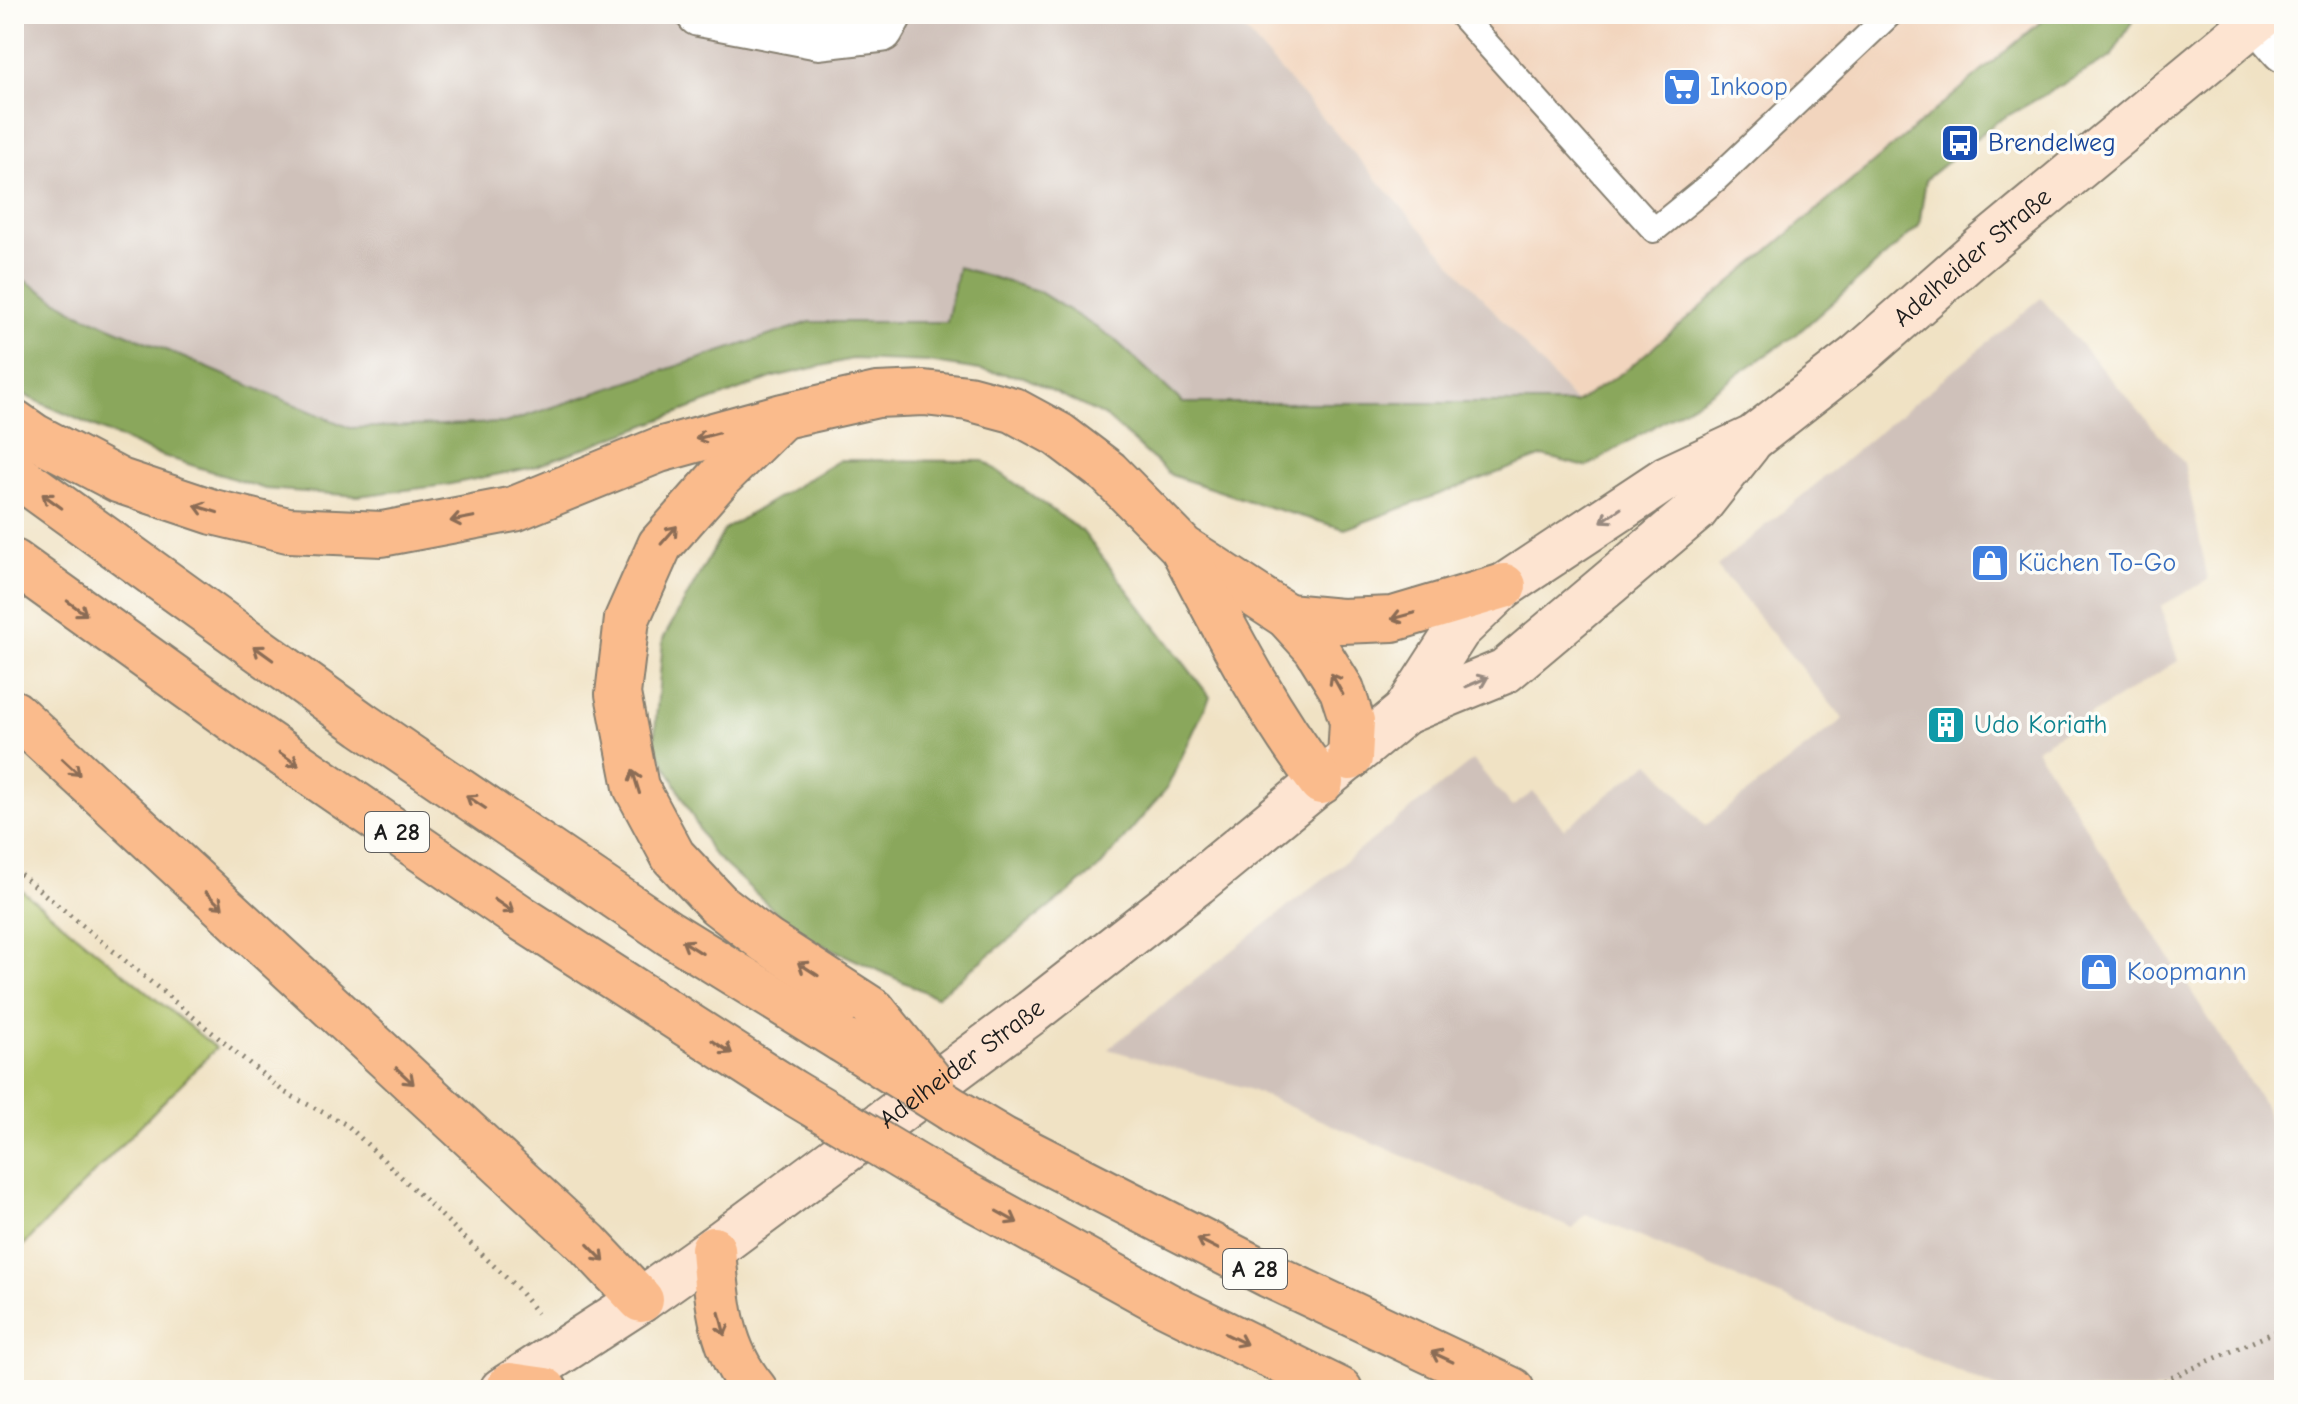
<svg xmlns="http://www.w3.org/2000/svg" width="2298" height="1404" font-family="'Comic Neue',sans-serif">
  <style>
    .built { fill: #f2d5be }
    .industrial { fill: #cfc1ba }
    .green { fill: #adc166; stroke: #646e41; stroke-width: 2 }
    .forest { fill: #8aa75b; stroke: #53623c; stroke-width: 2 }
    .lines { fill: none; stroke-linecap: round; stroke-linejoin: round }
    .service-casing { stroke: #867f70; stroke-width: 28 }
    .minor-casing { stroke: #867f70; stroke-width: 48 }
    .secondary-casing { stroke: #867f70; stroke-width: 48 }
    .motorway-casing { stroke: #867f70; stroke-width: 48 }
    .path { stroke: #867f70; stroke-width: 5; stroke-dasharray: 2 6; stroke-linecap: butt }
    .service { stroke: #fff; stroke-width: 24 }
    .minor { stroke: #fff; stroke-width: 44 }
    .secondary { stroke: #fde4d1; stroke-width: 44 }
    .motorway { stroke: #fabb8c; stroke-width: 44 }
    .motorway-bridge-casing { stroke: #867f70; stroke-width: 48; stroke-linecap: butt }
    .motorway-bridge { stroke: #fabb8c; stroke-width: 44 }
    .oneway { stroke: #8b6c54 }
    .oneway2 { stroke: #988a80 }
    .labels { text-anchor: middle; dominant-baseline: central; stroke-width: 7; stroke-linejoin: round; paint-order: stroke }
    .shield { fill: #fdfcf7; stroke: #605f5e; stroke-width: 2 }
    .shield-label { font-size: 24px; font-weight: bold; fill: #1c1c1c }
    .shop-label { font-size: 26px; fill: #366cbe; stroke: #fdfcf7; text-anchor: start }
    .transit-label { font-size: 26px; fill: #164399; stroke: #fdfcf7; text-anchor: start }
    .street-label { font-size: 26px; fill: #1c1c1c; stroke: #fdfcf7 }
    .culture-label { font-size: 26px; fill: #0d838f; stroke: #fdfcf7; text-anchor: start }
  </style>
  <rect width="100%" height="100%" fill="#fdfcf7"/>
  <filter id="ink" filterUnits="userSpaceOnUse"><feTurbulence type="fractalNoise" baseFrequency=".0125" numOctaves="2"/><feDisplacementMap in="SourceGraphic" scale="16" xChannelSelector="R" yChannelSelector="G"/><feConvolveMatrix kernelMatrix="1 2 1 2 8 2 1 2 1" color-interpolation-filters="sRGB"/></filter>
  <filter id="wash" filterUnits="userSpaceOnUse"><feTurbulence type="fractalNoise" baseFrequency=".006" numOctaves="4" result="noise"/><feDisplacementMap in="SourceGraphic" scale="32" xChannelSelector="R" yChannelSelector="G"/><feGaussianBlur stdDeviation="1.8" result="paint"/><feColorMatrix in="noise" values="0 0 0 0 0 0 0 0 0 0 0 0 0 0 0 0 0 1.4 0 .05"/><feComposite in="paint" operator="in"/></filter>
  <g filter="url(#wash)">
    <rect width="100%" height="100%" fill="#f0e2c4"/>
    <polygon class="built" points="1230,14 2050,14 1625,371 1576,403"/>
    <g class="industrial">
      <polygon points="14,14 1230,14 1576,403 1183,403 1113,338 1038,291 958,268 947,322 810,322 505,423 350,428 76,312 14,274"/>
      <polygon points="2041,298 2184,463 2208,580 2161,606 2178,661 2036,749 2266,1108 2284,1194 2284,1390 2002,1390 1586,1214 1573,1229 1246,1088 1108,1049 1473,760 1512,807 1533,792 1564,829 1650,762 1705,826 1843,719 1717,566"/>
    </g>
    <polygon class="green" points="14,884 216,1048 14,1255"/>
    <g class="forest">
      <polygon points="2050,14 2137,14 2111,57 1995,123 1926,179 1919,226 1797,334 1707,395 1586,467 1543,456 1345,529 1258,504 1171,475 1106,417 1024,377 928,362 852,359 774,377 534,467 446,485 358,496 265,489 151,452 30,398 14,387 14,274 76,312 350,428 505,423 810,322 947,322 958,267 1038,291 1113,338 1183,403 1575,403 1625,371"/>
      <polygon points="840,460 984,461 1083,532 1210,697 1167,788 1099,868 936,997 801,935 711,852 654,743 663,639 725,529"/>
    </g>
  </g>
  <g filter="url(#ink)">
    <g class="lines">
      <defs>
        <polyline id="service" points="1460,14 1654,230 1714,181 1890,14"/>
        <g id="minor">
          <polyline points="699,14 819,37 881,30 890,14"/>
          <polyline points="2253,14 2284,50"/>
        </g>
        <g id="secondary">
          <polyline points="1405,712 1505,671 1695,511 1748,444"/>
          <path id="s1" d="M502 1390 641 1300 713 1249 1032 1012 1197 883 1405 712 1458 630 1504 586 1667 478 1753 438 1858 356 1971 257 2264 14"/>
        </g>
        <g id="motorway">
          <polyline points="778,420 720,477 660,545 627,619 618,694 636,787 673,856 718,904 766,941 874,1011"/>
          <polyline points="14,422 34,436 120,481 213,512 288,530 382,534 514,509 659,450 783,416 877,395 924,393 968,398 1013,410 1059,435 1108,472 1183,548 1287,616 1316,648 1342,690 1352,721 1350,758"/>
          <polyline points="14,473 363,725 669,933 842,1040"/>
          <path d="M1184 551C1226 631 1266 710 1321 782"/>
          <polyline points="14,562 242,726 523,919 789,1090"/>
          <polyline points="1287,616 1341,621 1393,619 1504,586"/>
          <polyline points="14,713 588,1244 641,1300"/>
          <polyline points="953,1110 1002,1139 1269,1275 1512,1390"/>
          <polyline points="938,1179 1167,1305 1340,1390"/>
          <path d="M713 1249C717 1300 720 1349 755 1390"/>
          <polyline points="510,1385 545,1390"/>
        </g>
      </defs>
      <use href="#service" class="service-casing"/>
      <use href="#minor" class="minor-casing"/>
      <use href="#secondary" class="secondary-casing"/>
      <use href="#motorway" class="motorway-casing"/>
      <g class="path">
        <polyline points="14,869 284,1092 347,1125 517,1288 537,1313"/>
        <polyline points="2157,1384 2284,1328"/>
      </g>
      <use href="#service" class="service"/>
      <use href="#minor" class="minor"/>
      <use href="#secondary" class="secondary"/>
      <use href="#motorway" class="motorway"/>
      <defs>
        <g id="motorway-bridge">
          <polyline points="874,1011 932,1083"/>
          <polyline points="842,1040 953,1110"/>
          <polyline points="789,1090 938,1179"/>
        </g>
      </defs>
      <use href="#motorway-bridge" class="motorway-bridge-casing"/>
      <use href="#motorway-bridge" class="motorway-bridge"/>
    </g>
    <defs><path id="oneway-shaft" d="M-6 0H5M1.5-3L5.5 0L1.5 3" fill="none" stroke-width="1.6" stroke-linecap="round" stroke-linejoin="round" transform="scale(2)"/></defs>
    <g class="oneway">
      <use href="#oneway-shaft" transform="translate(707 436) rotate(165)"/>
      <use href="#oneway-shaft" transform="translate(52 501) rotate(-144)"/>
      <use href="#oneway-shaft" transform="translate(206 509) rotate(-163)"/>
      <use href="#oneway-shaft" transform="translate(462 519) rotate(169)"/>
      <use href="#oneway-shaft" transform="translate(669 535) rotate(-49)"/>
      <use href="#oneway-shaft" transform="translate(77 608) rotate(36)"/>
      <use href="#oneway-shaft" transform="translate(1403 616) rotate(165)"/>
      <use href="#oneway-shaft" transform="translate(263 653) rotate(-144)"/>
      <use href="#oneway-shaft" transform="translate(1337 684) rotate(-119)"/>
      <use href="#oneway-shaft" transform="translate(289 759) rotate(34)"/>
      <use href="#oneway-shaft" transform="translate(71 767) rotate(43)"/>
      <use href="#oneway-shaft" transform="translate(636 782) rotate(-107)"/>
      <use href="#oneway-shaft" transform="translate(476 802) rotate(-146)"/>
      <use href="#oneway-shaft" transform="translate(214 900) rotate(43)"/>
      <use href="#oneway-shaft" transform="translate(504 906) rotate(34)"/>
      <use href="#oneway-shaft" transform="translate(692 947) rotate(-148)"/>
      <use href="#oneway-shaft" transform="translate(808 969) rotate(-147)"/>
      <use href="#oneway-shaft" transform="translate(722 1047) rotate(33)"/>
      <use href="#oneway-shaft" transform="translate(405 1076) rotate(43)"/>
      <use href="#oneway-shaft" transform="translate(1007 1217) rotate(29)"/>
      <use href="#oneway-shaft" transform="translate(1208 1244) rotate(-153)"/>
      <use href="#oneway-shaft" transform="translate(596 1253) rotate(46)"/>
      <use href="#oneway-shaft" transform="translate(722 1324) rotate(76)"/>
      <use href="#oneway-shaft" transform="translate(1236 1339) rotate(26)"/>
      <use href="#oneway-shaft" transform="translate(1442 1357) rotate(-155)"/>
    </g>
    <g class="oneway2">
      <use href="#oneway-shaft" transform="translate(1611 515) rotate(146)"/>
      <use href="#oneway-shaft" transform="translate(1477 682) rotate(-23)"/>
    </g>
  </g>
  <defs>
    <symbol id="supermarket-square" viewBox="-11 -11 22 22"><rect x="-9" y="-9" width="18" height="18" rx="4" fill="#3f7fe0" stroke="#fdfcf7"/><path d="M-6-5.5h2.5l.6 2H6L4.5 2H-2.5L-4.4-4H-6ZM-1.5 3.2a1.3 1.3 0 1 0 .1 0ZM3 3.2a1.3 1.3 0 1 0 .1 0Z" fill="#fff"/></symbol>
    <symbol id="bus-square" viewBox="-11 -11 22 22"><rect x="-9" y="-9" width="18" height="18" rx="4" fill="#1a4fb4" stroke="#fdfcf7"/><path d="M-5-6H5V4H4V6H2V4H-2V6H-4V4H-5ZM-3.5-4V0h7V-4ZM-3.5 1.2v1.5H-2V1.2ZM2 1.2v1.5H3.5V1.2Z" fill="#fff"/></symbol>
    <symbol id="shop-square" viewBox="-11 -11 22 22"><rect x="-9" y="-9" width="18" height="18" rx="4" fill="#3f7fe0" stroke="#fdfcf7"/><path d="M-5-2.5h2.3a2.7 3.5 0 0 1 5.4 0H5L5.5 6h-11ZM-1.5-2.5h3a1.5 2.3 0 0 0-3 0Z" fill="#fff"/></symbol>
    <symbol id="building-square" viewBox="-11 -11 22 22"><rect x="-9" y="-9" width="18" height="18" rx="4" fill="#0f9aa8" stroke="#fdfcf7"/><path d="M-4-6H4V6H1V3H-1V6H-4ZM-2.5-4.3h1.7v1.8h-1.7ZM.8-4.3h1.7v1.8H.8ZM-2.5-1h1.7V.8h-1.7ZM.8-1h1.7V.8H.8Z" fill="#fff"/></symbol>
  </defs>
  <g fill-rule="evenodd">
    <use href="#supermarket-square" x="1660" y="65" width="44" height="44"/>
    <use href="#bus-square" x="1938" y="121" width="44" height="44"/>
    <use href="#shop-square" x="1968" y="541" width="44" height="44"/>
    <use href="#building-square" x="1924" y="703" width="44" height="44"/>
    <use href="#shop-square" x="2077" y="950" width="44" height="44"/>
  </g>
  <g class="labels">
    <g class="shield">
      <rect x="365" y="812" width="64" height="40" rx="6"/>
      <rect x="1223" y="1249" width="64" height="40" rx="6"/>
    </g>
    <g class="shield-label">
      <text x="397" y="832">A 28</text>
      <text x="1255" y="1269">A 28</text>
    </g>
    <g class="shop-label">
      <text x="1710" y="87">Inkoop</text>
      <text x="2018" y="563">Küchen To-Go</text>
      <text x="2127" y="972">Koopmann</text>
    </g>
    <g class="transit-label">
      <text x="1988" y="143">Brendelweg</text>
    </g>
    <g class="street-label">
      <text stroke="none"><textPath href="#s1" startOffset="1866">Adelheider Straße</textPath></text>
      <text stroke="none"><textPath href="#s1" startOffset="564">Adelheider Straße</textPath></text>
    </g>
    <g class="culture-label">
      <text x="1974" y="725">Udo Koriath</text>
    </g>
  </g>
  <rect width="2298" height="1404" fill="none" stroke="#fdfcf7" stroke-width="48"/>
</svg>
